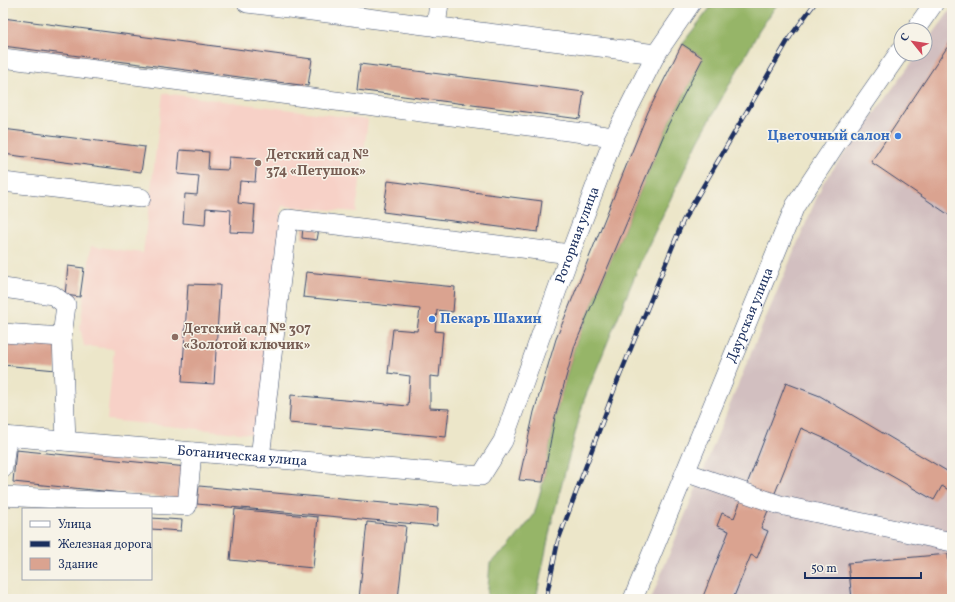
<svg xmlns="http://www.w3.org/2000/svg" width="955" height="602" font-family="Vollkorn,serif">
  <style>
    .built { fill: #f7d1c7 }
    .industrial { fill: #d2bfc0 }
    .forest { fill: #96b568; stroke: #587263 }
    .building { fill: #daa390 }
    .lines { fill: none; stroke-linecap: round; stroke-linejoin: round }
    .minor-casing { stroke: #3a4a6e; stroke-width: 20 }
    .minor { stroke: #fff; stroke-width: 19 }
    .rail-casing { stroke: #1b2f5e; stroke-width: 4.5 }
    .rail { stroke: #f7f3e8; stroke-width: 3; stroke-dasharray: 9; stroke-linecap: butt }
    .shop-dot { fill: #3f7fe0; stroke: #f7f3e8; stroke-width: 1.5 }
    .education-dot { fill: #8d6e63; stroke: #f7f3e8; stroke-width: 1.5 }
    .labels { text-anchor: middle; dominant-baseline: central; stroke-width: 3; stroke-linejoin: round; paint-order: stroke }
    .shop-label { font-size: 14px; font-weight: bold; fill: #366cbe; stroke: #f7f3e8; text-anchor: end }
    .education-label { font-size: 14px; font-weight: bold; fill: #785e54; stroke: #f7f3e8; text-anchor: start }
    .street-label { font-size: 14px; fill: #1b2f5e; stroke: #f7f3e8 }
  </style>
  <rect width="100%" height="100%" fill="#f7f3e8"/>
  <filter id="ink" filterUnits="userSpaceOnUse"><feTurbulence type="fractalNoise" baseFrequency=".025" numOctaves="2"/><feDisplacementMap in="SourceGraphic" scale="8" xChannelSelector="R" yChannelSelector="G"/><feConvolveMatrix kernelMatrix="1 2 1 2 8 2 1 2 1" color-interpolation-filters="sRGB"/></filter>
  <filter id="wash" filterUnits="userSpaceOnUse"><feTurbulence type="fractalNoise" baseFrequency=".012" numOctaves="4" result="noise"/><feDisplacementMap in="SourceGraphic" scale="16" xChannelSelector="R" yChannelSelector="G"/><feGaussianBlur stdDeviation="0.9" result="paint"/><feColorMatrix in="noise" values="0 0 0 0 0 0 0 0 0 0 0 0 0 0 0 0 0 1.4 0 .05"/><feComposite in="paint" operator="in"/></filter>
  <g filter="url(#wash)">
    <rect width="100%" height="100%" fill="#ece6c9"/>
    <polygon class="built" points="163,93 368,120 356,212 282,206 259,435 107,420 114,349 84,346 80,327 91,246 143,253"/>
    <polygon class="industrial" points="952,8 952,599 651,599 751,353 823,183 918,54 925,54 925,45"/>
    <polygon class="forest" points="714,3 778,3 759,31 698,141 640,263 584,400 551,525 536,599 487,599 490,563 508,548 534,515 543,482 555,417 575,345 668,125 703,58 682,44"/>
    <g id="blocks">
      <g class="building">
        <polygon points="3,18 312,59 308,86 3,46"/>
        <polygon points="952,40 952,217 871,162"/>
        <polygon points="682,44 703,58 668,125 575,345 555,417 543,482 519,480 534,412 556,339 648,112"/>
        <polygon points="360,64 584,92 580,119 357,90"/>
        <polygon points="3,129 145,147 141,172 3,154"/>
        <polygon points="180,150 209,152 208,169 228,170 229,157 257,159 255,182 240,181 238,203 255,205 253,233 230,232 231,210 206,208 205,225 183,223 185,194 197,195 199,176 178,174"/>
        <polygon points="388,181 542,201 538,232 383,212"/>
        <polygon points="303,227 319,229 317,240 302,238"/>
        <polygon points="68,266 84,268 80,297 65,295"/>
        <polygon points="306,272 455,287 453,312 437,310 435,331 443,332 439,377 430,376 430,408 449,409 446,437 289,423 291,395 408,406 410,376 388,373 393,329 417,331 420,309 303,297"/>
        <polygon points="188,284 220,285 214,384 182,382"/>
        <polygon points="3,339 57,343 56,370 3,365"/>
        <polygon points="786,383 820,396 952,474 952,492 942,486 934,500 828,440 801,428 761,528 768,531 757,558 751,555 733,599 702,599 729,531 717,526 722,513 734,518"/>
        <polygon points="16,450 187,467 183,499 13,482"/>
        <polygon points="199,486 438,508 437,526 197,504"/>
        <polygon points="235,509 318,517 313,568 230,560"/>
        <polygon points="151,518 182,520 181,531 151,529"/>
        <polygon points="367,522 406,526 398,599 359,599"/>
        <polygon points="948,554 952,599 852,599 848,563"/>
      </g>
    </g>
  </g>
  <g filter="url(#ink)">
    <use href="#blocks" fill-opacity="0" stroke="#3a4a6e" stroke-width="1"/>
    <g class="lines">
      <defs>
        <g id="minor">
          <polyline points="247,3 656,54"/>
          <polyline points="436,27 439,3"/>
          <polyline points="915,30 934,3"/>
          <polyline points="3,58 614,137"/>
          <polyline points="3,182 141,198"/>
          <polyline points="3,288 53,295 66,305 62,337 66,441"/>
          <polyline points="3,333 62,337"/>
          <path id="s1" d="M3 436 481 476 503 441 570 254 614 137 656 54 691 3"/>
          <polyline points="260,458 288,219 570,254"/>
          <polyline points="3,468 7,436"/>
          <polyline points="685,472 780,505 952,542"/>
          <polyline points="3,496 187,506 192,452"/>
          <path id="s2" d="M633 599 795 206 837 142 901 50"/>
        </g>
      </defs>
      <use href="#minor" class="minor-casing"/>
      <use href="#minor" class="minor"/>
      <defs>
        <polyline id="rail" points="546,599 558,541 616,385 683,221 790,37 815,3"/>
      </defs>
      <use href="#rail" class="rail-casing"/>
      <use href="#rail" class="rail"/>
    </g>
  </g>
  <g class="shop-dot">
    <circle cx="898" cy="136" r="4"/>
    <circle cx="432" cy="319" r="4"/>
  </g>
  <g class="education-dot">
    <circle cx="258" cy="163" r="4"/>
    <circle cx="175" cy="337" r="4"/>
  </g>
  <g class="labels">
    <g class="shop-label">
      <text x="890" y="136">Цветочный салон</text>
      <text x="440" y="319" text-anchor="start">Пекарь Шахин</text>
    </g>
    <g class="education-label">
      <text x="266" y="155">Детский сад №<tspan x="266" dy="16">374 «Петушок»</tspan></text>
      <text x="183" y="329">Детский сад № 307<tspan x="183" dy="16">«Золотой ключик»</tspan></text>
    </g>
    <g class="street-label">
      <text stroke="none"><textPath href="#s1" startOffset="740">Роторная улица</textPath></text>
      <text stroke="none"><textPath href="#s2" startOffset="307">Даурская улица</textPath></text>
      <text stroke="none"><textPath href="#s1" startOffset="240">Ботаническая улица</textPath></text>
    </g>
  </g>
  <rect width="955" height="602" fill="none" stroke="#f7f3e8" stroke-width="16"/>
  <rect x="22" y="508" width="130" height="72" fill="#f7f3e8" stroke="#9fa5b1"/>
  <rect x="30" y="521" width="20" height="6" fill="#ffffff" stroke="#9fa5b1"/>
  <text x="58" y="528" font-size="12" fill="#1b2f5e">Улица</text>
  <rect x="30" y="541" width="20" height="6" fill="#1b2f5e" stroke="#9fa5b1"/>
  <text x="58" y="548" font-size="12" fill="#1b2f5e">Железная дорога</text>
  <rect x="30" y="558" width="20" height="12" fill="#daa390" stroke="#9fa5b1"/>
  <text x="58" y="568" font-size="12" fill="#1b2f5e">Здание</text>
  <g transform="translate(913 42) rotate(300)"><circle r="19" fill="#f7f3e8" stroke="#9fa5b1"/>
  <path d="M0-3L7 15L0 10L-7 15Z" fill="#d1495b"/>
  <text y="-6" font-size="11" font-weight="bold" text-anchor="middle" fill="#1b2f5e">С</text>
  </g>
  <path d="M805 572v6h116v-6" fill="none" stroke="#1b2f5e" stroke-width="2"/>
  <text x="811" y="572" font-size="12" fill="#1b2f5e" stroke="#f7f3e8" stroke-width="3" paint-order="stroke">50 m</text>
</svg>
